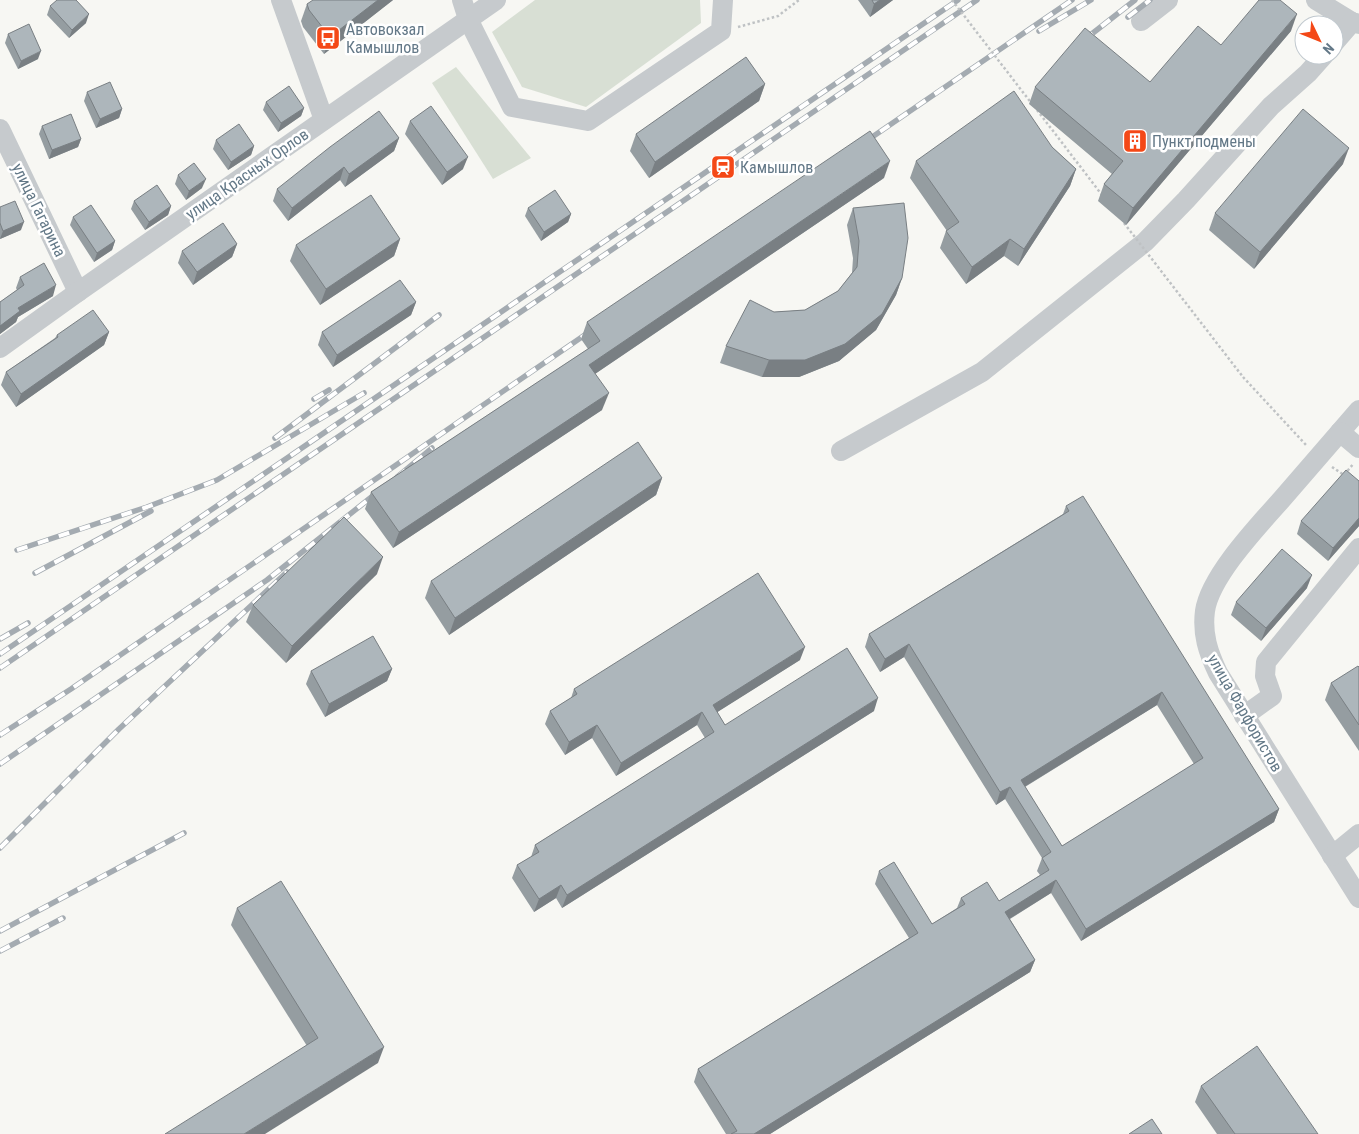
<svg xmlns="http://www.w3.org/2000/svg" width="1359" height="1134" font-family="'Roboto Condensed',sans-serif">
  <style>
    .green { fill: #d8dfd4 }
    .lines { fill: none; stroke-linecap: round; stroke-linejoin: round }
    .path { stroke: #bfc2c4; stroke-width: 2.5; stroke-dasharray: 2.5 2.5; stroke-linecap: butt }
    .minor { stroke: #c6cacd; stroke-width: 20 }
    .rail-casing { stroke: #a4abb1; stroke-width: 5.5 }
    .rail { stroke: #fff; stroke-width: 4; stroke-dasharray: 11; stroke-linecap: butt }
    .path-bridge { stroke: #bfc2c4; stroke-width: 2.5; stroke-dasharray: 2.5 2.5; stroke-linecap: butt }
    .wall { fill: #959da1; fill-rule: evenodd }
    .shaded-wall { fill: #797f83 }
    .building { fill: #adb6bb; stroke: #797f83; fill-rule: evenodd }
    .labels { text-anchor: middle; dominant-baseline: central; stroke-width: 5; stroke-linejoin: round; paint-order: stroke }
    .poi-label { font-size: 16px; fill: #637887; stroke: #fff; text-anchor: start }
    .street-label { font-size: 16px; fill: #637887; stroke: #fff }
  </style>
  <rect width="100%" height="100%" fill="#f7f7f3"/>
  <g class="green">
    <polygon points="535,0 700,0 701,23 586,107 522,87 492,32"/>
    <polygon points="456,67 531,158 493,179 432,83"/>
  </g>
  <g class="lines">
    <g class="path">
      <polyline points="738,27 778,16 799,0"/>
      <polyline points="1243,377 1307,446"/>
      <polyline points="1332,467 1344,475 1354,463"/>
    </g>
    <g class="minor">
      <polyline points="281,0 324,120"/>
      <polyline points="462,0 468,19 512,107 588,121 721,31 723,0"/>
      <polyline points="1316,0 1352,22 1359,24"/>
      <polyline points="1141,21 1168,0"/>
      <polyline points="1334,43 1352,22"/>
      <polyline points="0,129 78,292"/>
      <polyline points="0,348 78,292 496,0"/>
      <path d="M1359 410C1333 440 1307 470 1282 499 1259 525 1210 576 1205 611 1202 634 1208 652 1218 673L1359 898"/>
      <polyline points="1340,432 1359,448"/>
      <polyline points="841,451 982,372 1145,242 1186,200 1271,106 1308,73 1324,55"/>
      <polyline points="1244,716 1272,696 1265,676 1266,662 1359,548"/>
      <polyline points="1332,856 1359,834"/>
    </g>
    <defs>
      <g id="rail">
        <polyline points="1128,17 1150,0"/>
        <polyline points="1039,31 1091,0"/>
        <polyline points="1084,40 1135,0"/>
        <polyline points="862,144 1072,0"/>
        <polyline points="314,399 329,390"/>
        <polyline points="275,438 439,315"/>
        <polyline points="397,477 432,448"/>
        <polyline points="17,550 147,507 217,480 364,393"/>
        <polyline points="35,573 151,511"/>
        <polyline points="0,639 28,623"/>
        <polyline points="0,654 958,0"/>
        <polyline points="0,668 977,0"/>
        <polyline points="0,735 71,689 592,330"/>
        <polyline points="0,764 267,580 379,491"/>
        <polyline points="0,848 119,729 287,572"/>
        <polyline points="0,931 184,833"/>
        <polyline points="0,951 63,918"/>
      </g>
    </defs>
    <use href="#rail" class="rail-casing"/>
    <use href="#rail" class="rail"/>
    <g class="path-bridge">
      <polyline points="952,0 1032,104"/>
      <polyline points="1037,110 1102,195"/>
      <polyline points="1124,223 1243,377"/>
    </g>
  </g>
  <g class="wall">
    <polygon points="393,0 324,54 303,27 301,21 307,4"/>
    <polygon points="858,0 893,0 870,17"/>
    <polygon points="50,6 86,23 69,38 47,15"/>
    <polygon points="1291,31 1126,225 1098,201 1104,184 1112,174 1029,104 1035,87 1150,82 1221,45"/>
    <polygon points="8,34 38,59 18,69 5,43"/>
    <polygon points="765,84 759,101 649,178 630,151 636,134"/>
    <polygon points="87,92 122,109 119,118 96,128 84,101"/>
    <polygon points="266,102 304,108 301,116 278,132 263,110"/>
    <polygon points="410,121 463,169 442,185 405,134"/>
    <polygon points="42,126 81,139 78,147 49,159 39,134"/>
    <polygon points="399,138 394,151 345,187 340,180 288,221 273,201 277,189"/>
    <polygon points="216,140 254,146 251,155 228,170 213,149"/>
    <polygon points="1052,147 1076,169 1070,186 1018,266 1004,256 966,284 940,248 946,231 947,231 910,178 916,161"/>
    <polygon points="1343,164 1254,269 1209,230 1215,213"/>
    <polygon points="178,175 202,188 186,200 175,184"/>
    <polygon points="884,178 595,374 602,410 393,548 365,509 371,492 588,349 581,339 587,322"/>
    <polygon points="134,201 171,206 168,215 145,230 131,209"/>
    <polygon points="0,207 21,230 0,239"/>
    <polygon points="528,208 571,214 568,222 541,241 525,216"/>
    <polygon points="853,208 902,278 896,295 876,330 839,361 799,377 762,377 720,363 726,346 774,312 805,310 838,291 852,273 853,258 847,225"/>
    <polygon points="73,217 115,241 112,250 94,262 70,225"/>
    <polygon points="400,239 394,256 320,305 290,261 296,245"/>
    <polygon points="237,244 232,257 193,285 178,263 182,251"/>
    <polygon points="20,277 53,296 18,317 16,322 0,334 0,302 17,290 16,288"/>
    <polygon points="416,302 411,315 333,367 318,345 322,332"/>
    <polygon points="109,332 104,345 16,407 1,385 6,372 55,338 57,335"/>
    <polygon points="662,478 656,495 449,635 425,598 431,581"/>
    <polygon points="1359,481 1359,526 1328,561 1297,534 1301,521"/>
    <path d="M1066 506 1279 809 1274 822 1081 941 1051 893 1010 919 1035 960 1030 972 770 1134H726L694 1082 698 1069 909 938 875 884 879 871 932 924 957 908 961 898 999 901 1040 875 1037 871 1042 858 1005 799 996 805 904 657 880 672 865 647 869 634 1063 514ZM1157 705 1194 764 1062 846 1025 787Z"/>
    <polygon points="377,574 286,663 246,622 253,605"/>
    <polygon points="1307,588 1261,641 1231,615 1236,602"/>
    <polygon points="800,660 717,712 725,725 874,711 562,908 556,898 534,912 512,878 517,865 531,857 535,845 705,738 697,725 616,776 592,738 565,755 545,724 550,711 571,698 574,689"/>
    <polygon points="1359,667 1359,751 1325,700 1331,683"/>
    <polygon points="392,669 387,681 325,717 306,684 311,671"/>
    <polygon points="237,908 378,1063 307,1046 231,925"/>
    <polygon points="1201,1086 1318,1134 1217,1134 1195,1102"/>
  </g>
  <g class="shaded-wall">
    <polygon points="378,0 393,0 324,54 330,37"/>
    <polygon points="880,0 893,0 870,17 874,4"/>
    <polygon points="89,14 86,23 69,38 72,30"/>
    <polygon points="1297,14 1291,31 1126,225 1133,208"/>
    <polygon points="41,51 38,59 18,69 21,61"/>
    <polygon points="765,84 759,101 649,178 655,162"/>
    <polygon points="304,108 301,116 278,132 281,123"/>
    <polygon points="122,109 119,118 96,128 100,119"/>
    <polygon points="399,138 394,151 345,187 349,174"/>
    <polygon points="81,139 78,147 49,159 52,150"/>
    <polygon points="254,146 251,155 228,170 231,162"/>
    <polygon points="1349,148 1343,164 1254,269 1260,252"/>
    <polygon points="468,157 463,169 442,185 447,172"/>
    <polygon points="890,161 884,178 583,382 589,365"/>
    <polygon points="344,167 340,180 288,221 292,208"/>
    <polygon points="1076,169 1070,186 1018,266 1024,249"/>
    <polygon points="206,179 202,188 186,200 189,191"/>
    <polygon points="171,206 168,215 145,230 149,222"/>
    <polygon points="571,214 568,222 541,241 544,232"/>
    <polygon points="24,222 21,230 0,239 3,231"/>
    <polygon points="400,239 394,256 320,305 326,289"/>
    <polygon points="1010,239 1004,256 966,284 972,267"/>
    <polygon points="115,241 112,250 94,262 97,253"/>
    <polygon points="237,244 232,257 193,285 197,272"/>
    <polygon points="902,278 896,295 876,330 839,361 799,377 762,377 769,360"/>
    <polygon points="56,285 53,296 18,317 16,322 0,334 0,326 18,308"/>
    <polygon points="416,302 411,315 333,367 337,355"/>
    <polygon points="109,332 104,345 16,407 21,394"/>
    <polygon points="609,393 602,410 393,548 399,532"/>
    <polygon points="662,478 656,495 449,635 455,618"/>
    <polygon points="1359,518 1359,526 1328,561 1333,548"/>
    <polygon points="383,557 377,574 286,663 292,646"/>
    <polygon points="1312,575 1307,588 1261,641 1266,628"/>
    <polygon points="909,644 904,657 880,672 885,659"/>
    <polygon points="805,647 800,660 708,718 713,705"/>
    <polygon points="392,669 387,681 325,717 329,704"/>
    <polygon points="1162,692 1157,705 1016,792 1021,780"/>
    <polygon points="878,698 874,711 562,908 567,895"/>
    <polygon points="702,712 697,725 616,776 621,763"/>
    <polygon points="597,725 592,738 565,755 569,742"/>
    <polygon points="1010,787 1005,799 996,805 1000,792"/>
    <polygon points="1279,809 1274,822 1081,941 1086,929"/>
    <polygon points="1056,880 1051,893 1001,924 1005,912"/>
    <polygon points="561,885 556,898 534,912 539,899"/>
    <polygon points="1035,960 1030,972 770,1134 754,1134"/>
    <polygon points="384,1047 378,1063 265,1134 244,1134"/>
  </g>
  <g class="building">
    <polygon points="57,0 76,0 89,14 72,30 50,6"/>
    <polygon points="313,0 378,0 330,37 309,10 307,4"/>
    <polygon points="872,0 880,0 874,4"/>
    <polygon points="1259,0 1280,0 1297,14 1133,208 1104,184 1123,161 1035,87 1085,28 1150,82 1198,26 1221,45"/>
    <polygon points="29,24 41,51 21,61 8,34"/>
    <polygon points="746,57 765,84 655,162 636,134"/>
    <polygon points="110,82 122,109 100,119 87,92"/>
    <polygon points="289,86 304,108 281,123 266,102"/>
    <polygon points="1014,91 1052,147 1076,169 1024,249 1010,239 972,267 946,231 959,222 916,161"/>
    <polygon points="431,106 468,157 447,172 410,121"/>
    <polygon points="1303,109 1349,148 1260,252 1215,213"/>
    <polygon points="379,111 399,138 349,174 344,167 292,208 277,189 330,147"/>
    <polygon points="71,114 81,139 52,150 42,126"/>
    <polygon points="239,124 254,146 231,162 216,140"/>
    <polygon points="870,131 890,161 589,365 609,393 399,532 371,492 600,341 587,322"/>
    <polygon points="194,163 206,179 189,191 178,175"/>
    <polygon points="157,185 171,206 149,222 134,201"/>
    <polygon points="555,190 571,214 544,232 528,208"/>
    <polygon points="371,195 400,239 326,289 296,245"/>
    <polygon points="15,201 24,222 3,231 0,223 0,207"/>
    <polygon points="904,203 908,238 902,278 882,314 845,344 805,360 769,360 726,346 750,300 774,312 805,310 838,291 857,267 859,241 853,208"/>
    <polygon points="91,205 115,241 97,253 73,217"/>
    <polygon points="223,223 237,244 197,272 182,251"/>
    <polygon points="44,263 56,285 18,308 20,311 0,326 0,302 24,285 20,277"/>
    <polygon points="400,280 416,302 337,355 322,332"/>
    <polygon points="93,310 109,332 21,394 6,372 58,337 57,335"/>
    <polygon points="638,442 662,478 455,618 431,581"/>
    <polygon points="1346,470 1359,481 1359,518 1333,548 1301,521"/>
    <path d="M1083 496 1279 809 1086 929 1056 880 1005 912 1035 960 754 1134H731L737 1131 698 1069 918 933 879 871 894 862 932 924 965 904 961 898 987 882 999 901 1049 870 1042 858 1051 852 1010 787 1000 792 909 644 885 659 869 634 1069 511 1066 506ZM1162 692 1203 758 1062 846 1021 780Z"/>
    <polygon points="344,517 383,557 292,646 253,605"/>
    <polygon points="1282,549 1312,575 1266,628 1236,602"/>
    <polygon points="758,573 805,647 713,705 725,725 847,648 878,698 567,895 561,885 539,899 517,865 539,852 535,845 714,732 702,712 621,763 597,725 569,742 550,711 577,694 574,689"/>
    <polygon points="373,636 392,669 329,704 311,671"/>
    <polygon points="1358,666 1359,667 1359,725 1331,683"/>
    <polygon points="281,881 384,1047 244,1134 165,1134 318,1038 237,908"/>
    <polygon points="1257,1046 1318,1134 1235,1134 1201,1086"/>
    <polygon points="1152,1119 1162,1134 1129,1134"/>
  </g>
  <defs>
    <symbol id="bus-square" viewBox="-11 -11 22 22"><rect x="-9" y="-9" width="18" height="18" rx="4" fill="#f44817" stroke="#fff"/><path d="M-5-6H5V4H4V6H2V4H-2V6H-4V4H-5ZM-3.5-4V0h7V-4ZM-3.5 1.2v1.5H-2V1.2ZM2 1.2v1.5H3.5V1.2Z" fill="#fff"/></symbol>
    <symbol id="building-square" viewBox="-11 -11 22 22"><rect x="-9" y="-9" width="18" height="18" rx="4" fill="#f44817" stroke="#fff"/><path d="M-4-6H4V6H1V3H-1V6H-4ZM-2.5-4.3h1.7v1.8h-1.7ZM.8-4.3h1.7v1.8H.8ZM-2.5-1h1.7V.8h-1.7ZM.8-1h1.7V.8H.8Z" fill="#fff"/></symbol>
    <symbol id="station-square" viewBox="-11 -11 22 22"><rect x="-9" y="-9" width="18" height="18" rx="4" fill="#f44817" stroke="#fff"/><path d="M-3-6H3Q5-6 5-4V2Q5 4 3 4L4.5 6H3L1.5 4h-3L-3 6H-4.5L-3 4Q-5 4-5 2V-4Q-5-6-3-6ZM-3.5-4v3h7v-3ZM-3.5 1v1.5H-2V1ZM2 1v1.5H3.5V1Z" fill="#fff"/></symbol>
  </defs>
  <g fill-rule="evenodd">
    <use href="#bus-square" x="314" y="24" width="28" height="28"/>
    <use href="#building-square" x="1121" y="127" width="28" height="28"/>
    <use href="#station-square" x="709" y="153" width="28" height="28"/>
  </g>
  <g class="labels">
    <g class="poi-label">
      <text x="346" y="29">Автовокзал<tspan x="346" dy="18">Камышлов</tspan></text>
      <text x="1152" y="141">Пункт подмены</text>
      <text x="740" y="167">Камышлов</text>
    </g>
    <g class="street-label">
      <text transform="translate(247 174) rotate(-35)">улица Красных Орлов</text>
      <text transform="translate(39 210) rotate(64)">улица Гагарина</text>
      <text transform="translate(1245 713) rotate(60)">улица Фарфористов</text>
    </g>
  </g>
  <g transform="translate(1319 40) rotate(133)"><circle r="24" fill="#ffffff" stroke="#c1c9cf"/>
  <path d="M0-4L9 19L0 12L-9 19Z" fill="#f44817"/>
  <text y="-8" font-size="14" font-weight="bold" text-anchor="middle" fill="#637887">N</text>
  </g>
</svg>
